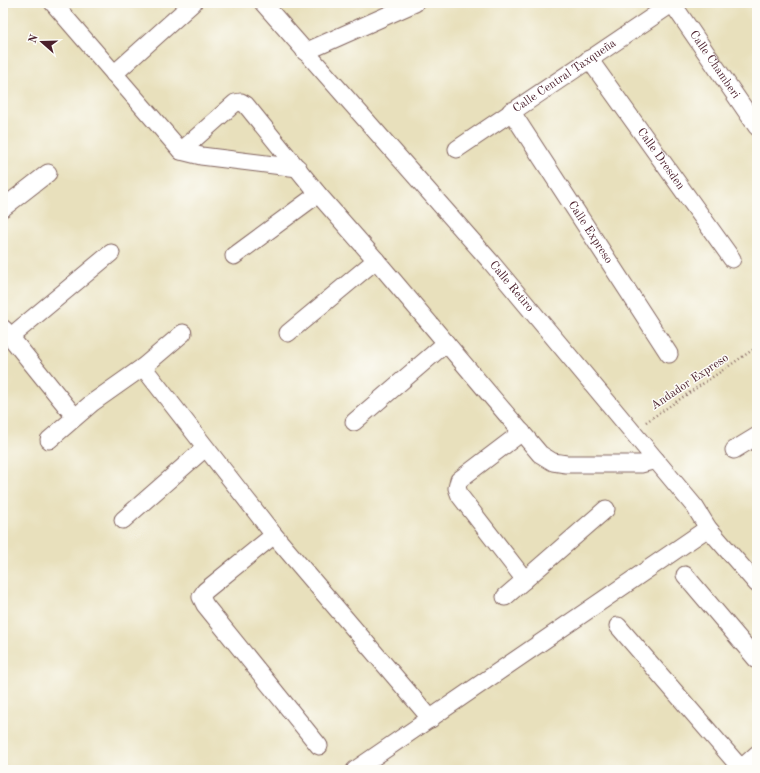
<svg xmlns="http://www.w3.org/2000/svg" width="760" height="773" font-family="'Old Standard TT',serif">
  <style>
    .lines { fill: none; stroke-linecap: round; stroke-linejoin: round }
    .minor-casing { stroke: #81635e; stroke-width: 19 }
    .path { stroke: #81635e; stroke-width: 2.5; stroke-dasharray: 1 3; stroke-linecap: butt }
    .minor { stroke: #fff; stroke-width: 17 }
    .labels { text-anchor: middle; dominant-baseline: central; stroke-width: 3; stroke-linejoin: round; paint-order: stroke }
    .street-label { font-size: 12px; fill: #4a1f2b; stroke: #fdfcf7 }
  </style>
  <rect width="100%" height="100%" fill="#fdfcf7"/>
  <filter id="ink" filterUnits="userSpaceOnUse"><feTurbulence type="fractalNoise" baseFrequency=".025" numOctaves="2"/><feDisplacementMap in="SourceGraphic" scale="8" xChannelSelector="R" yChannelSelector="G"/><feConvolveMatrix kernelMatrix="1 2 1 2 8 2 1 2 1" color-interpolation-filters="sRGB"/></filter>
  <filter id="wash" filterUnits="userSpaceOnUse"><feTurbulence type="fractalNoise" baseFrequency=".012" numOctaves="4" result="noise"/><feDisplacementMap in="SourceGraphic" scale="16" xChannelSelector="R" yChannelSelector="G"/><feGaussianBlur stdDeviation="0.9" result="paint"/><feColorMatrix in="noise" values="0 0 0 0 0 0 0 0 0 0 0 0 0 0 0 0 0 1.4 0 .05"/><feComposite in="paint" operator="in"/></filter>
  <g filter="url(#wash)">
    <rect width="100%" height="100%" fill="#e8e0bc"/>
  </g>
  <g filter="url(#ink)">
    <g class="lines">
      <defs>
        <g id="minor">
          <polyline points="53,3 181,151 235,103 241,102 246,105 318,194 376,260 540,454 553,462 566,464 641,464 656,460"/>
          <path id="s1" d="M263 3 490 261 695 507 708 528 757 584"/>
          <path id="s2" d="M672 3 757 127"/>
          <polyline points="305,52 415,3"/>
          <path id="s3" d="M589 59 732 259"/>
          <polyline points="114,74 193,3"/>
          <path id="s4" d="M511 111 669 354"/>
          <path id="s5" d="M457 149 673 3"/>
          <polyline points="181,151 201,156 298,168"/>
          <polyline points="3,208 48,173"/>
          <polyline points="234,256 318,194"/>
          <polyline points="4,329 75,417"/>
          <polyline points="288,333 376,260"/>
          <polyline points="10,337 111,253"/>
          <polyline points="143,367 274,535 431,719"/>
          <polyline points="354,422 446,343"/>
          <polyline points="522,432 459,480 457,488 460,496 525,580"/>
          <polyline points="49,440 92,403 143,367 183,333"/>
          <polyline points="734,450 757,436"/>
          <polyline points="123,520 205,448"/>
          <polyline points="274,535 205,591 201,597 205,605 319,746"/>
          <polyline points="685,575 757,660"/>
          <polyline points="505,597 606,509"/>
          <polyline points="618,626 738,765 746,764 757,754"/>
          <polyline points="355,770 708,528"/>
        </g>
      </defs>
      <use href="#minor" class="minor-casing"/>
      <polyline class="path" points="646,422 757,347"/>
      <use href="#minor" class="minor"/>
    </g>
  </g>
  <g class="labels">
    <g class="street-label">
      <text stroke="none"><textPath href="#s2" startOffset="75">Calle Chamberi</textPath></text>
      <text stroke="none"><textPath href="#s5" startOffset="130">Calle Central Taxqueña</textPath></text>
      <text stroke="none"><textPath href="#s3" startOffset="123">Calle Dresden</textPath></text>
      <text stroke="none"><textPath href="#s4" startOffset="145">Calle Expreso</textPath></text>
      <text stroke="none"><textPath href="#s1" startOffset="377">Calle Retiro</textPath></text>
      <text transform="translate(690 382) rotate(-34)">Andador Expreso</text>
    </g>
  </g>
  <rect width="760" height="773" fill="none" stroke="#fdfcf7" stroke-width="16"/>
  <g transform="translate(42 42) rotate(290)" stroke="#fdfcf7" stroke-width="3" paint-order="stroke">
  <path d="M0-3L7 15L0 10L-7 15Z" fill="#4a1f2b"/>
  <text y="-6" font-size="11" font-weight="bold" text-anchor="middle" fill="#4a1f2b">N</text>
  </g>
</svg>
